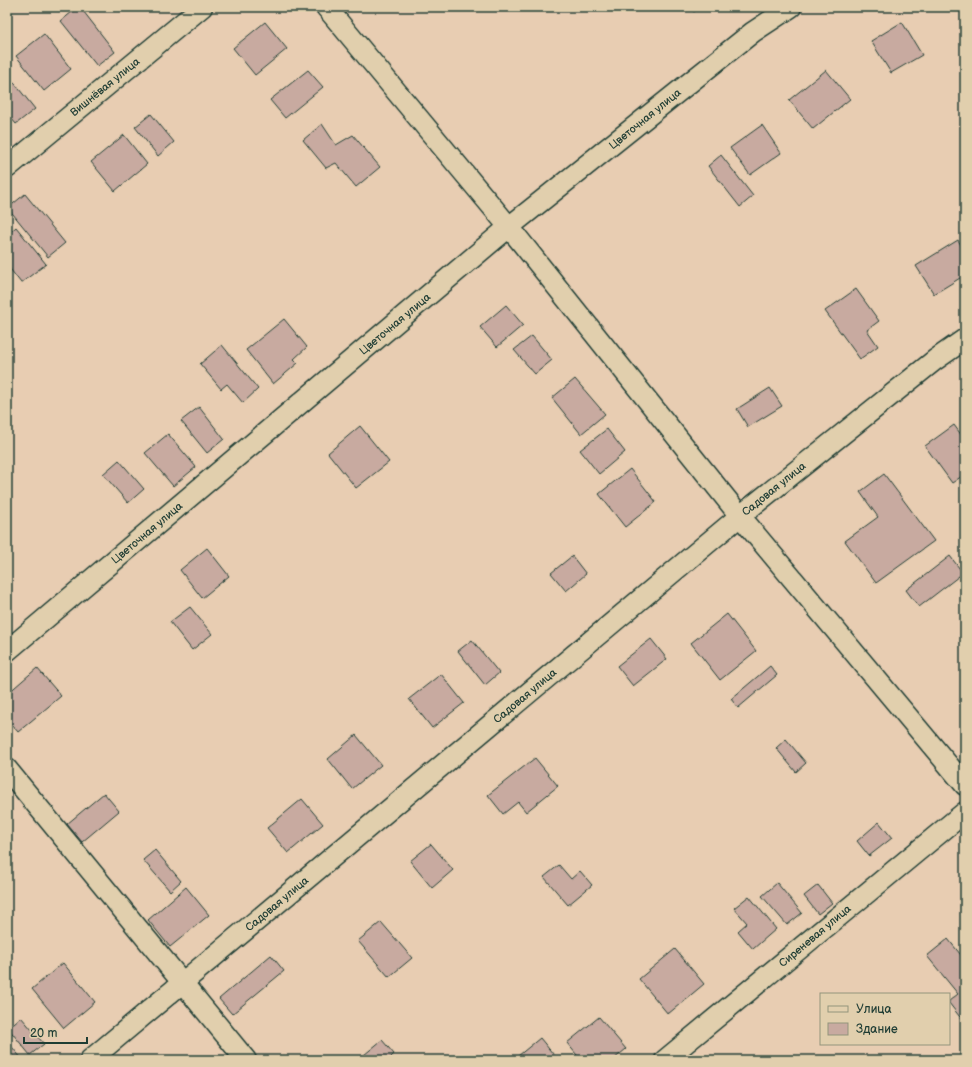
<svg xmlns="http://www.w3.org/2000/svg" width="972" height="1067" font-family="'Balsamiq Sans',sans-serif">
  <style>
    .building { fill: #c8aaa0; stroke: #1f3d34 }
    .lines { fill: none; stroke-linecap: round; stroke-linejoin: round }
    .street-casing { stroke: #1f3d34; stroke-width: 23 }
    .street { stroke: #e1cfad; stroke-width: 20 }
    .labels { text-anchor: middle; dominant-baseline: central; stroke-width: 3; stroke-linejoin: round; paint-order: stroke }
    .street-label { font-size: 11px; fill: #1f3d34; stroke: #e1cfad }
  </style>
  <rect width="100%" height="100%" fill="#e8cdb2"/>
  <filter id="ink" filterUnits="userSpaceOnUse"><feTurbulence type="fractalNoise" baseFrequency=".025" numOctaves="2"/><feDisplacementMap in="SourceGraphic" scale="8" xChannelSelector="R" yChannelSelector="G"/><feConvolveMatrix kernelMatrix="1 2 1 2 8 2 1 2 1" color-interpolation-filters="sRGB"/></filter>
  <g filter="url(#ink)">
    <g class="building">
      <polygon points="78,7 80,7 115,52 97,66 61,21"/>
      <polygon points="690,7 699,7 694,12"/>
      <polygon points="265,22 287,49 255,75 233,48"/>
      <polygon points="902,22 922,55 891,73 871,41"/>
      <polygon points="44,34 71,69 44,91 16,56"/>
      <polygon points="308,70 323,87 285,118 270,100"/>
      <polygon points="826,70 850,99 813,129 789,100"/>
      <polygon points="7,74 35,109 16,124 7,113"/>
      <polygon points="151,114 174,142 158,156 135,127"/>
      <polygon points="322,124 336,145 353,135 380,167 356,187 336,163 326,168 303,140"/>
      <polygon points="762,125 781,153 750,175 730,148"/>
      <polygon points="124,135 147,164 115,191 91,162"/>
      <polygon points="721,155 753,196 740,207 708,166"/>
      <polygon points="25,194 65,243 48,257 8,208"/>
      <polygon points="16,227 46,264 21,283 7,265 7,235"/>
      <polygon points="958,240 965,252 965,275 934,294 916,266"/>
      <polygon points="856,289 879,321 867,330 878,346 860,359 825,311"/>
      <polygon points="506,305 523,325 497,347 480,327"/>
      <polygon points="284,319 307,347 294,359 298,363 273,384 246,350"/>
      <polygon points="532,336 552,360 535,374 514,350"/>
      <polygon points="222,345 258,389 243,403 227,384 221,389 200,364"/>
      <polygon points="575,379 605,414 581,434 552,398"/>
      <polygon points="770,388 782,406 748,427 737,409"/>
      <polygon points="199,407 224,439 207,453 181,421"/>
      <polygon points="954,425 965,440 965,474 952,483 925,446"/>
      <polygon points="360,426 389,462 356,488 328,453"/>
      <polygon points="607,429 625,452 599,474 580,450"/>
      <polygon points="168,434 196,467 173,486 145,453"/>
      <polygon points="119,460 144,489 128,503 103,474"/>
      <polygon points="630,469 656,502 625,527 599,494"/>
      <polygon points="884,474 934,541 876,583 845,541 878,517 860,492"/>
      <polygon points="207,548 229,576 202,598 180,570"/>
      <polygon points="572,556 586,574 566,591 551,573"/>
      <polygon points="950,556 963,573 919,607 906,590"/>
      <polygon points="190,607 212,634 192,650 170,622"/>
      <polygon points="727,614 756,651 720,680 691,643"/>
      <polygon points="651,639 667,659 633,686 617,666"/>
      <polygon points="472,640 499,673 485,685 458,651"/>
      <polygon points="770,666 777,675 738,708 731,699"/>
      <polygon points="37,668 61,696 18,732 7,719 7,694"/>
      <polygon points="441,674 464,703 432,728 409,699"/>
      <polygon points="356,735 381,765 352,789 328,759"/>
      <polygon points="786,739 806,763 796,772 776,748"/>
      <polygon points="535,758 558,786 526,812 518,802 503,814 488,795"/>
      <polygon points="104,793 119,811 82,842 67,824"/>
      <polygon points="302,799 323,824 288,853 267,828"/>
      <polygon points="879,822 892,838 869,856 857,841"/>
      <polygon points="431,844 453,870 432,888 410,861"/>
      <polygon points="155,850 181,881 170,891 143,860"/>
      <polygon points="559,865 571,879 580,871 592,885 568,905 544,877"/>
      <polygon points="777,883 802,913 787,925 762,896"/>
      <polygon points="818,885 832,903 818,914 804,896"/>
      <polygon points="186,887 209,915 170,947 148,920"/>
      <polygon points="749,896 776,929 753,949 738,931 747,923 734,908"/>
      <polygon points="381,922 412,958 389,977 358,941"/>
      <polygon points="948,939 965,960 965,1020 963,1021 949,1003 949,1001 958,994 927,956"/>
      <polygon points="675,949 704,984 668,1014 639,979"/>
      <polygon points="271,955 284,971 232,1014 219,999"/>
      <polygon points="63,963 95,1002 64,1028 32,989"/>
      <polygon points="21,1017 44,1044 30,1055 8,1028"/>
      <polygon points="599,1017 626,1049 613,1060 581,1060 567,1043"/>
      <polygon points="540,1038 558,1060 521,1060 518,1056"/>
      <polygon points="382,1040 394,1054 388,1060 358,1060"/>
      <polygon points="7,1041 22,1059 21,1060 7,1060"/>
    </g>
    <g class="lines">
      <defs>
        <g id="street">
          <polyline points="326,7 509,227 740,516 965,785"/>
          <polyline points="7,168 202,7"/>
          <polyline points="7,651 509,227 753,32 791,7"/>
          <polyline points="7,769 246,1060"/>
          <polyline points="90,1060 740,516 935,360 965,339"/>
          <polyline points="665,1060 965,812"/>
        </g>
      </defs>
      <use href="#street" class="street-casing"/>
      <use href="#street" class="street"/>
    </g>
  </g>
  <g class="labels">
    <g class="street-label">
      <text transform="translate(105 87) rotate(-39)">Вишнёвая улица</text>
      <text transform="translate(645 119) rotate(-39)">Цветочная улица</text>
      <text transform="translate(395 324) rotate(-40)">Цветочная улица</text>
      <text transform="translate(774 489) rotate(-39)">Садовая улица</text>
      <text transform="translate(147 533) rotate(-40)">Цветочная улица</text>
      <text transform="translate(525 696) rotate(-40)">Садовая улица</text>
      <text transform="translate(277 904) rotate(-40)">Садовая улица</text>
      <text transform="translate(815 936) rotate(-40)">Сиреневая улица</text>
    </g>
  </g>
  <rect width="972" height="1067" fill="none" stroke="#e1cfad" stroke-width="24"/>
  <rect x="12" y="12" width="948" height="1043" fill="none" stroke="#1f3d34" stroke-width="1.5" filter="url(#ink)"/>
  <rect x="820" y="993" width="130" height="52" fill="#e1cfad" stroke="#93957d"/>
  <rect x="828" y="1006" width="20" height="6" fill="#e1cfad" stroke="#93957d"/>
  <text x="856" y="1013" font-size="12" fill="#1f3d34">Улица</text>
  <rect x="828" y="1023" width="20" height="12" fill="#c8aaa0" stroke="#93957d"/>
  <text x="856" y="1033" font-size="12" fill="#1f3d34">Здание</text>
  <path d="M24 1037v6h63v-6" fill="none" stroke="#1f3d34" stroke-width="2"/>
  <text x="30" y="1037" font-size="12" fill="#1f3d34" stroke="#e1cfad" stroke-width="3" paint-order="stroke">20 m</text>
</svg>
